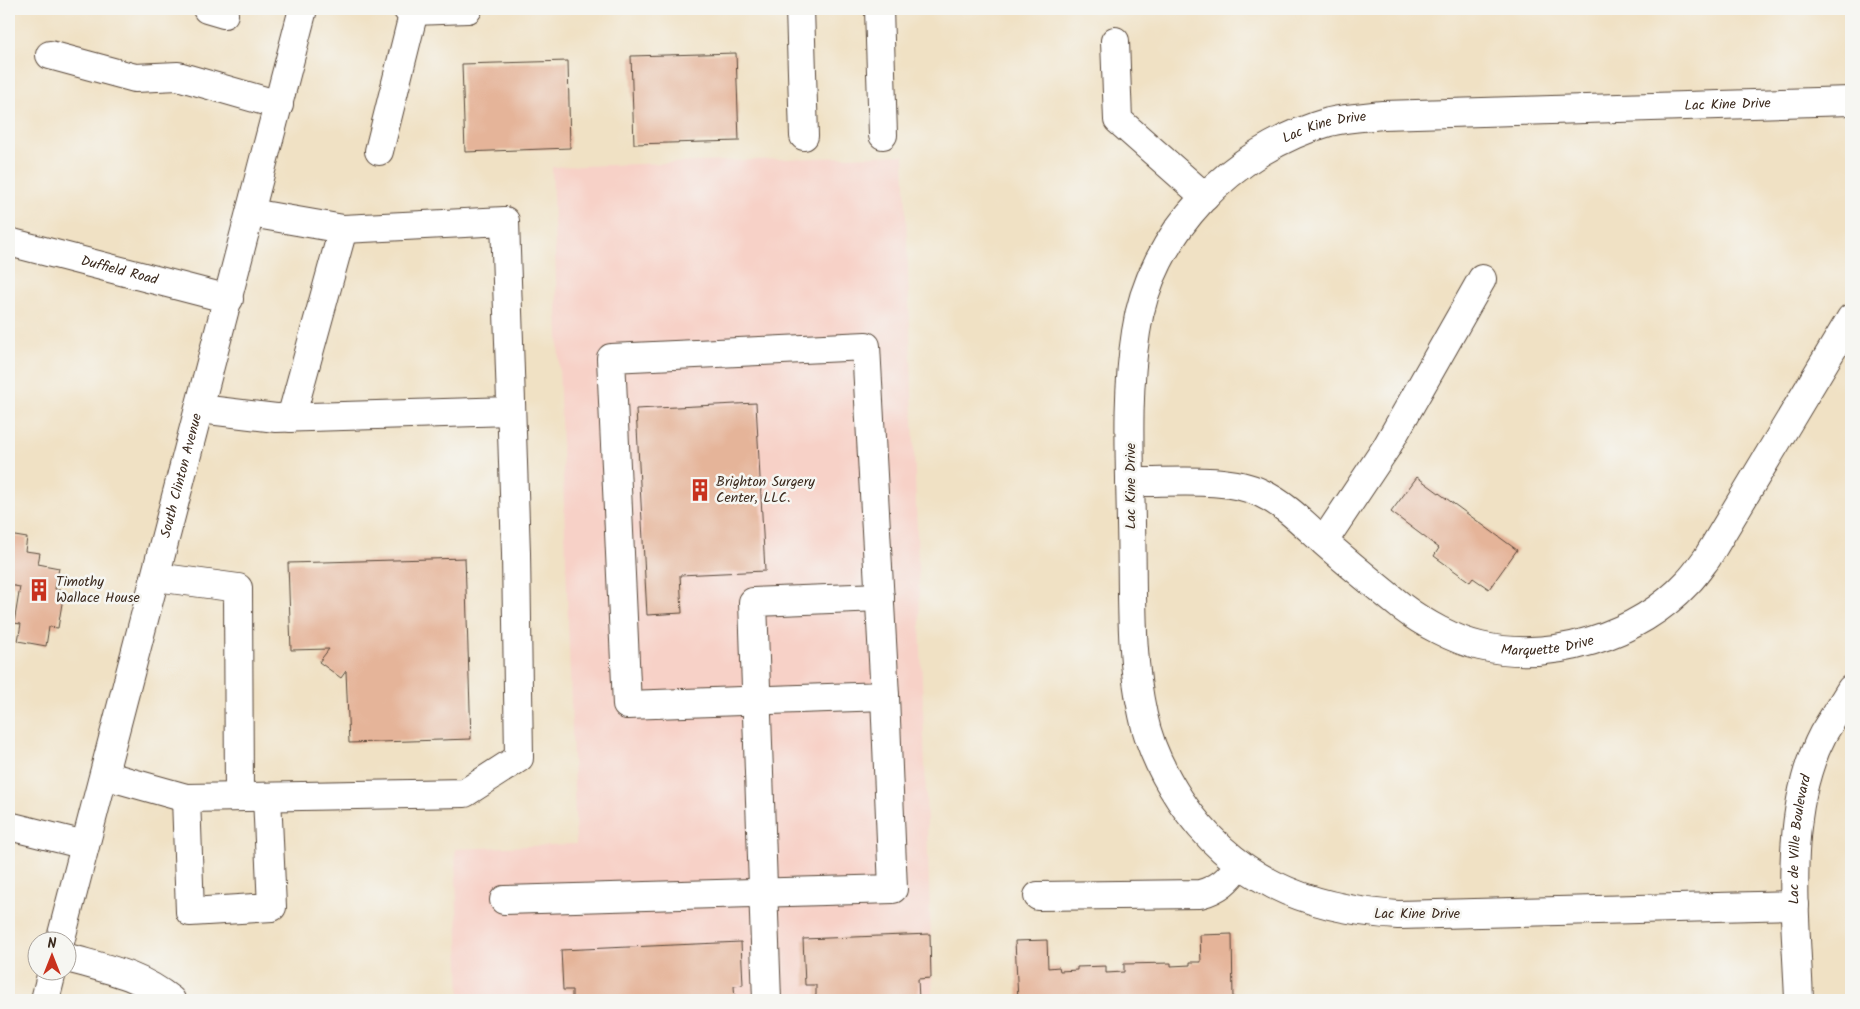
<svg xmlns="http://www.w3.org/2000/svg" width="1860" height="1009" font-family="Kalam,sans-serif">
  <style>
    .built { fill: #f7d1c7 }
    .building { fill: #e5b499 }
    .lines { fill: none; stroke-linecap: round; stroke-linejoin: round }
    .minor-casing { stroke: #564537; stroke-width: 30 }
    .minor { stroke: #fff; stroke-width: 28 }
    .labels { text-anchor: middle; dominant-baseline: central; stroke-width: 5; stroke-linejoin: round; paint-order: stroke }
    .street-label { font-size: 14px; fill: #3b2a1e; stroke: #f6f6f2 }
    .poi-label { font-size: 14px; fill: #3b2a1e; stroke: #f6f6f2; text-anchor: start }
  </style>
  <rect width="100%" height="100%" fill="#f6f6f2"/>
  <filter id="ink" filterUnits="userSpaceOnUse"><feTurbulence type="fractalNoise" baseFrequency=".02" numOctaves="2"/><feDisplacementMap in="SourceGraphic" scale="10" xChannelSelector="R" yChannelSelector="G"/><feConvolveMatrix kernelMatrix="1 2 1 2 8 2 1 2 1" color-interpolation-filters="sRGB"/></filter>
  <filter id="wash" filterUnits="userSpaceOnUse"><feTurbulence type="fractalNoise" baseFrequency=".0096" numOctaves="4" result="noise"/><feDisplacementMap in="SourceGraphic" scale="20" xChannelSelector="R" yChannelSelector="G"/><feGaussianBlur stdDeviation="1.12" result="paint"/><feColorMatrix in="noise" values="0 0 0 0 0 0 0 0 0 0 0 0 0 0 0 0 0 1.4 0 .05"/><feComposite in="paint" operator="in"/></filter>
  <g filter="url(#wash)">
    <rect width="100%" height="100%" fill="#f0e1c4"/>
    <polygon class="built" points="904,155 933,1000 460,1000 455,849 576,844 552,167"/>
    <g id="blocks">
      <g class="building">
        <polygon points="736,53 739,141 634,144 631,56"/>
        <polygon points="568,61 570,148 465,152 462,64"/>
        <polygon points="756,403 765,571 680,575 682,613 647,615 636,409"/>
        <polygon points="1417,477 1517,550 1489,589 1473,578 1470,582 1434,556 1439,548 1391,512"/>
        <polygon points="9,535 27,538 25,551 40,553 38,564 59,568 55,589 64,591 58,628 49,627 46,646 18,641 21,624 14,623 20,587 9,585"/>
        <polygon points="465,558 471,739 349,743 346,671 341,678 319,662 329,649 291,650 288,563"/>
        <polygon points="930,934 931,978 918,979 919,1000 811,1000 816,995 816,985 805,985 803,939"/>
        <polygon points="1232,934 1233,1000 1018,1000 1015,941 1047,940 1048,968 1059,967 1060,971 1077,970 1077,967 1106,966 1106,973 1124,972 1124,964 1171,963 1171,966 1190,965 1190,962 1201,962 1200,935"/>
        <polygon points="741,942 743,985 734,986 735,1000 572,1000 572,990 563,990 561,950"/>
      </g>
    </g>
  </g>
  <g filter="url(#ink)">
    <use href="#blocks" fill-opacity="0" stroke="#564537" stroke-width="1"/>
    <g class="lines">
      <defs>
        <g id="minor">
          <polyline points="207,9 224,14"/>
          <polyline points="407,9 414,11 468,9"/>
          <polyline points="800,9 804,136"/>
          <polyline points="879,9 883,135"/>
          <polyline points="1115,41 1118,120 1205,197"/>
          <polyline points="50,55 135,78 178,76 279,105"/>
          <polyline points="379,151 414,11"/>
          <path id="s1" d="M9 242 229 299"/>
          <polygon points="866,346 885,696 627,705 611,358"/>
          <polyline points="200,409 276,418 511,411"/>
          <polyline points="291,418 343,229"/>
          <path id="s2" d="M1130 482C1168 483 1227 476 1261 493 1286 505 1304 524 1324 542 1349 564 1376 586 1402 607 1423 623 1454 640 1480 646 1551 663 1638 636 1688 582 1695 575 1701 566 1707 558L1851 318"/>
          <polyline points="1324,541 1386,448 1482,279"/>
          <polyline points="156,577 238,588 239,797"/>
          <polyline points="104,775 186,798 465,793 519,758 516,553 505,221 343,229 251,213"/>
          <polyline points="186,798 190,912 272,907 267,797"/>
          <polyline points="9,826 85,845"/>
          <path d="M1038 896 1200 894C1219 889 1228 880 1239 865"/>
          <polyline points="504,900 893,889 885,696"/>
          <path id="s3" d="M1795 905 1398 915C1305 909 1233 879 1180 800 1163 774 1149 745 1143 715 1129 653 1133 587 1131 524 1130 461 1126 395 1136 332 1150 233 1233 149 1329 122 1346 118 1365 117 1383 115L1851 101"/>
          <path id="s4" d="M60 942 303 9"/>
          <path d="M68 958C107 969 138 974 171 1000"/>
          <polyline points="45,1000 52,972"/>
          <polyline points="767,1000 753,602 880,597"/>
          <path id="s5" d="M1799 1000C1796 916 1782 812 1823 734 1832 719 1842 704 1851 689"/>
        </g>
      </defs>
      <use href="#minor" class="minor-casing"/>
      <use href="#minor" class="minor"/>
    </g>
  </g>
  <defs>
    <symbol id="building-bare" viewBox="-9 -9 18 18"><path d="M-4-6H4V6H1V3H-1V6H-4ZM-2.5-4.3h1.7v1.8h-1.7ZM.8-4.3h1.7v1.8H.8ZM-2.5-1h1.7V.8h-1.7ZM.8-1h1.7V.8H.8Z" fill="#c8321e" stroke="#f6f6f2" stroke-width="2.5" paint-order="stroke"/></symbol>
  </defs>
  <g fill-rule="evenodd">
    <use href="#building-bare" x="684" y="474" width="32" height="32"/>
    <use href="#building-bare" x="23" y="574" width="32" height="32"/>
  </g>
  <g class="labels">
    <g class="street-label">
      <text stroke="none"><textPath href="#s3" startOffset="1831">Lac Kine Drive</textPath></text>
      <text stroke="none"><textPath href="#s3" startOffset="1426">Lac Kine Drive</textPath></text>
      <text stroke="none"><textPath href="#s1" startOffset="114">Duffield Road</textPath></text>
      <text stroke="none"><textPath href="#s4" startOffset="482">South Clinton Avenue</textPath></text>
      <text transform="translate(1131 486) rotate(-90)">Lac Kine Drive</text>
      <text stroke="none"><textPath href="#s2" startOffset="470">Marquette Drive</textPath></text>
      <text stroke="none"><textPath href="#s5" startOffset="161">Lac de Ville Boulevard</textPath></text>
      <text x="1417" y="914">Lac Kine Drive</text>
    </g>
    <g class="poi-label">
      <text x="716" y="482">Brighton Surgery<tspan x="716" dy="16">Center, LLC.</tspan></text>
      <text x="56" y="582">Timothy<tspan x="56" dy="16">Wallace House</tspan></text>
    </g>
  </g>
  <rect width="1860" height="1009" fill="none" stroke="#f6f6f2" stroke-width="30"/>
  <g transform="translate(52 956)"><circle r="24" fill="#f6f6f2" stroke="#aba49d"/>
  <path d="M0-4L9 19L0 12L-9 19Z" fill="#c8321e"/>
  <text y="-8" font-size="14" font-weight="bold" text-anchor="middle" fill="#3b2a1e">N</text>
  </g>
</svg>
